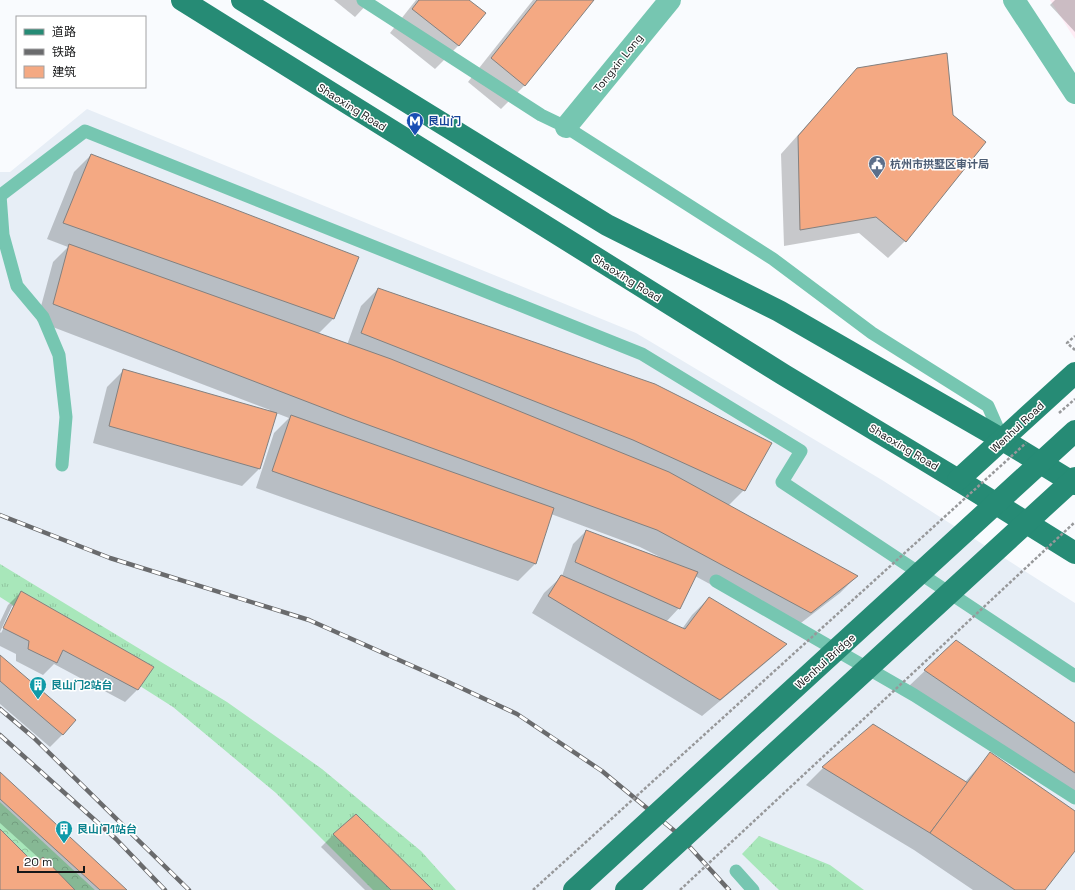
<svg xmlns="http://www.w3.org/2000/svg" width="1075" height="890" font-family="'Space Grotesk','Noto Sans SC',sans-serif">
  <style>
    .built { fill: #e7eef6 }
    .education { fill: #feebf4 }
    .grass { fill: url(#grass-tufts) }
    .forest { fill: url(#forest-crowns) }
    .shadow { fill: #0003 }
    .building { fill: #f4a983; stroke: #83807f }
    .lines { fill: none; stroke-linecap: round; stroke-linejoin: round }
    .path { stroke: #97989a; stroke-width: 2.5; stroke-dasharray: 3 2; stroke-linecap: butt }
    .service { stroke: #76c6b1; stroke-width: 13 }
    .minor { stroke: #76c6b1; stroke-width: 22 }
    .primary { stroke: #268b75; stroke-width: 22 }
    .rail-casing { stroke: #6a6b6d; stroke-width: 4.5 }
    .rail { stroke: #fff; stroke-width: 3; stroke-dasharray: 9; stroke-linecap: butt }
    .path-bridge { stroke: #97989a; stroke-width: 2.5; stroke-dasharray: 3 2; stroke-linecap: butt }
    .primary-bridge { stroke: #268b75; stroke-width: 22 }
    .labels { text-anchor: middle; dominant-baseline: central; stroke-width: 3; stroke-linejoin: round; paint-order: stroke }
    .street-label { font-size: 11px; fill: #161718; stroke: #fff }
    .transit-label { font-size: 11px; font-weight: bold; fill: #164399; stroke: #fff; text-anchor: start }
    .service-label { font-size: 11px; font-weight: bold; fill: #4e5e75; stroke: #fff; text-anchor: start }
    .culture-label { font-size: 11px; font-weight: bold; fill: #0d838f; stroke: #fff; text-anchor: start }
  </style>
  <defs>
    <pattern id="grass-tufts" width="24" height="20" patternUnits="userSpaceOnUse"><rect width="24" height="20" fill="#a8e7ba"/><path d="M3 7l-1-3M5 7V3M7 7l1-3M15 17l-1-3M17 17v-4M19 17l1-3" fill="none" stroke="#90c59f"/></pattern>
    <pattern id="forest-crowns" width="20" height="18" patternUnits="userSpaceOnUse"><rect width="20" height="18" fill="#a8e7ba"/><path d="M2 6a3 3 0 1 1 6 0M12 15a3 3 0 1 1 6 0" fill="none" stroke="#90c59f"/></pattern>
  </defs>
  <rect width="100%" height="100%" fill="#f9fbfe"/>
  <polygon class="built" points="87,109 636,333 882,480 1075,603 1075,890 95,890 0,802 0,172 10,172"/>
  <polygon class="education" points="1050,0 1075,0 1075,39"/>
  <g class="grass">
    <polygon points="0,564 227,702 322,769 421,851 456,890 373,890 276,793 173,707 0,597"/>
    <polygon points="759,836 830,865 864,890 779,890 742,854"/>
  </g>
  <polygon class="forest" points="0,802 95,890 0,890"/>
  <g class="shadow">
    <polygon points="334,0 371,0 355,17"/>
    <polygon points="416,0 468,0 484,13 458,46 435,69 390,33"/>
    <polygon points="533,0 592,0 525,85 501,109 468,82"/>
    <polygon points="1055,0 1075,0 1075,32 1050,5"/>
    <polygon points="857,69 905,241 888,258 859,233 784,246 781,154"/>
    <polygon points="91,155 333,319 318,334 347,345 361,306 378,289 744,490 728,506 857,576 840,593 793,629 695,576 679,608 666,622 682,629 692,615 709,598 786,644 769,660 702,716 532,613 544,593 562,576 573,544 586,531 662,558 640,547 551,514 535,564 518,581 256,488 274,433 289,418 276,413 259,469 242,486 93,443 107,387 124,370 269,412 270,410 37,321 53,262 68,247 47,239 74,172"/>
    <polygon points="21,592 137,690 125,702 54,664 43,675 16,661 16,654 0,646 0,632 1,633 15,606 12,606 0,632 0,622 8,605"/>
    <polygon points="956,641 1075,724 1075,801 908,687"/>
    <polygon points="0,657 63,734 50,747 0,704"/>
    <polygon points="873,725 965,782 990,754 1075,812 1075,850 1043,890 973,890 914,850 806,785 823,768"/>
    <polygon points="0,774 126,890 0,890 0,831 35,865 41,860 0,823"/>
    <polygon points="334,834 432,890 365,890 321,847"/>
  </g>
  <g class="building">
    <polygon points="419,0 469,0 486,13 459,46 412,9"/>
    <polygon points="537,0 594,0 525,86 491,58"/>
    <polygon points="947,53 953,115 986,142 906,242 876,217 800,230 798,136 857,68"/>
    <polygon points="91,154 359,257 334,319 63,223"/>
    <polygon points="69,244 391,359 669,472 858,576 811,613 657,530 352,419 53,304"/>
    <polygon points="378,288 655,384 772,443 745,491 633,440 361,333"/>
    <polygon points="123,369 277,413 260,469 109,426"/>
    <polygon points="291,415 554,508 536,564 272,471"/>
    <polygon points="586,530 698,572 680,609 575,562"/>
    <polygon points="561,575 685,629 709,597 787,644 720,700 548,596"/>
    <polygon points="21,591 154,667 138,690 63,650 57,663 28,649 29,641 3,628"/>
    <polygon points="956,640 1075,723 1075,773 924,670"/>
    <polygon points="0,655 76,720 63,735 0,681"/>
    <polygon points="873,724 968,783 930,833 822,767"/>
    <polygon points="990,752 1075,811 1075,851 1045,890 1015,890 930,833"/>
    <polygon points="0,772 127,890 100,890 0,799"/>
    <polygon points="356,814 433,890 391,890 333,834"/>
    <polygon points="0,829 35,864 43,857 75,890 0,890"/>
  </g>
  <g class="lines">
    <polyline class="path" points="1075,350 1067,343 1075,336"/>
    <g class="service">
      <polyline points="363,0 541,115 566,127 773,259 872,333 988,406 1002,438"/>
      <polyline points="0,195 3,235 17,286 43,317 59,355 66,417 62,465"/>
      <polyline points="1,195 85,131 642,354 801,451 782,482 1075,676"/>
      <polyline points="716,581 914,695 1075,798"/>
      <polyline points="736,871 753,890"/>
    </g>
    <g class="minor">
      <polyline points="1014,0 1075,93"/>
      <polyline points="566,127 670,0"/>
    </g>
    <g class="primary">
      <polyline points="182,0 784,375 958,480 1075,553"/>
      <polyline points="242,0 607,225 779,311 1003,440 1075,484"/>
      <polyline points="958,480 1075,373"/>
    </g>
    <defs>
      <g id="rail">
        <polyline points="0,515 110,558 309,620 444,680 517,714 602,771 677,833 729,890"/>
        <polyline points="0,709 33,737 189,890"/>
        <polyline points="0,735 116,839 165,890"/>
      </g>
    </defs>
    <use href="#rail" class="rail-casing"/>
    <use href="#rail" class="rail"/>
    <g class="path-bridge">
      <polyline points="1059,413 1075,399"/>
      <polyline points="533,890 1026,443"/>
      <polyline points="680,890 1075,522"/>
    </g>
    <g class="primary-bridge">
      <polyline points="574,890 1075,431"/>
      <polyline points="626,890 1075,478"/>
    </g>
  </g>
  <defs>
    <symbol id="metro-pin" viewBox="-11 -11 22 30"><path d="M0 17L-7.5 6A9.5 9.5 0 1 1 7.5 6Z" fill="#1a4fb4" stroke="#fff"/><path d="M-5.5 5V-5H-3L0 0L3-5H5.5V5H3V-.5L0 4L-3-.5V5Z" fill="#fff"/></symbol>
    <symbol id="civic-pin" viewBox="-11 -11 22 30"><path d="M0 17L-7.5 6A9.5 9.5 0 1 1 7.5 6Z" fill="#5c6f8a" stroke="#fff"/><path d="M-.6-6.5H3V-4.5H.6V-3L4-1V1h2V6H-6V1h2V-1L-.6-3ZM-1.2 2.5V6h2.4V2.5Z" fill="#fff"/></symbol>
    <symbol id="building-pin" viewBox="-11 -11 22 30"><path d="M0 17L-7.5 6A9.5 9.5 0 1 1 7.5 6Z" fill="#0f9aa8" stroke="#fff"/><path d="M-4-6H4V6H1V3H-1V6H-4ZM-2.5-4.3h1.7v1.8h-1.7ZM.8-4.3h1.7v1.8H.8ZM-2.5-1h1.7V.8h-1.7ZM.8-1h1.7V.8H.8Z" fill="#fff"/></symbol>
  </defs>
  <g fill-rule="evenodd">
    <use href="#metro-pin" x="405" y="111" width="20" height="27"/>
    <use href="#civic-pin" x="867" y="154" width="20" height="27"/>
    <use href="#building-pin" x="28" y="675" width="20" height="27"/>
    <use href="#building-pin" x="54" y="819" width="20" height="27"/>
  </g>
  <g class="labels">
    <g class="street-label">
      <text transform="translate(618 63) rotate(-51)">Tongxin Long</text>
      <text transform="translate(352 107) rotate(32)">Shaoxing Road</text>
      <text transform="translate(627 278) rotate(32)">Shaoxing Road</text>
      <text transform="translate(1017 427) rotate(-43)">Wenhui Road</text>
      <text transform="translate(904 447) rotate(31)">Shaoxing Road</text>
      <text transform="translate(825 661) rotate(-42)">Wenhui Bridge</text>
    </g>
    <g class="transit-label">
      <text x="428" y="121">艮山门</text>
    </g>
    <g class="service-label">
      <text x="890" y="164">杭州市拱墅区审计局</text>
    </g>
    <g class="culture-label">
      <text x="51" y="685">艮山门2站台</text>
      <text x="77" y="829">艮山门1站台</text>
    </g>
  </g>
  <rect x="16" y="16" width="130" height="72" fill="#ffffff" stroke="#a2a2a3"/>
  <rect x="24" y="29" width="20" height="6" fill="#268b75" stroke="#a2a2a3"/>
  <text x="52" y="36" font-size="12" fill="#161718">道路</text>
  <rect x="24" y="49" width="20" height="6" fill="#6a6b6d" stroke="#a2a2a3"/>
  <text x="52" y="56" font-size="12" fill="#161718">铁路</text>
  <rect x="24" y="66" width="20" height="12" fill="#f4a983" stroke="#a2a2a3"/>
  <text x="52" y="76" font-size="12" fill="#161718">建筑</text>
  <path d="M18 866v6h66v-6" fill="none" stroke="#161718" stroke-width="2"/>
  <text x="24" y="866" font-size="12" fill="#161718" stroke="#ffffff" stroke-width="3" paint-order="stroke">20 m</text>
</svg>
